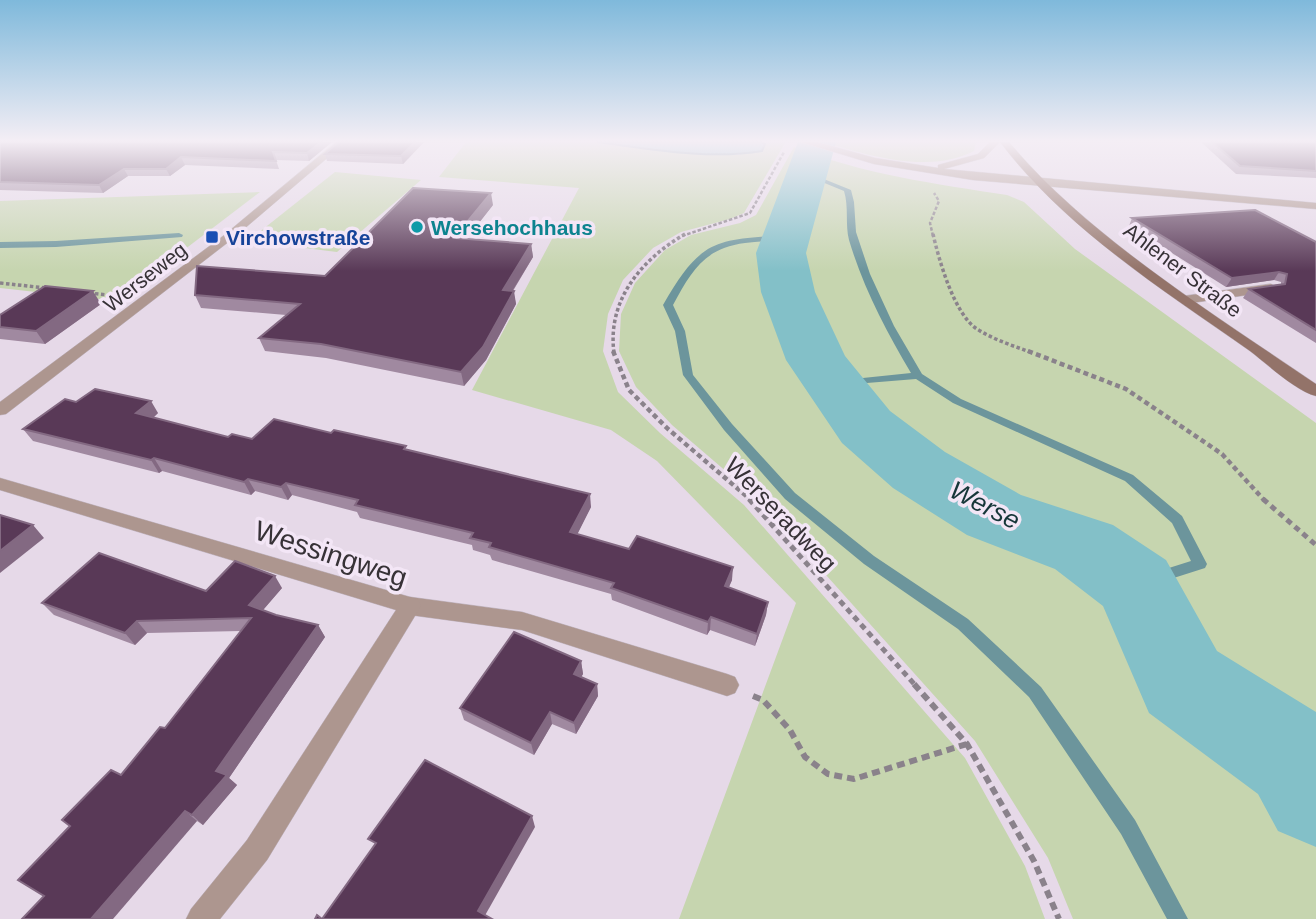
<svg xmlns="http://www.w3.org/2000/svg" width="1316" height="919" font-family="Arial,sans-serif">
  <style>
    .green { fill: #c6d5af }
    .water { fill: #83c0c8; stroke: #6c959c; stroke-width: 2 }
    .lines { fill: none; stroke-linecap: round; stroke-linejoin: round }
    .stream { fill: #6c959c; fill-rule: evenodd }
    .river { fill: #83c0c8; fill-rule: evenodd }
    .service-casing { stroke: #c3b8c5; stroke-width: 1 }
    .minor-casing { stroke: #c3b8c5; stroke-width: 1 }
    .secondary-casing { stroke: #c3b8c5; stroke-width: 1 }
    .path-far4 { stroke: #8a828b; stroke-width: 2.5; stroke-dasharray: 3.5 2; stroke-linecap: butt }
    .path-far3 { stroke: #8a828b; stroke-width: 3.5; stroke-dasharray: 3.5 2.5; stroke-linecap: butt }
    .path-far2 { stroke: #8a828b; stroke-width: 4.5; stroke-dasharray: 5 3.5; stroke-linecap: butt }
    .path-far1 { stroke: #8a828b; stroke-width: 5; stroke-dasharray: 6 4.5; stroke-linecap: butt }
    .path { stroke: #8a828b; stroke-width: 6; stroke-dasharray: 8 5; stroke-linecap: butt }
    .service { fill: #ad968f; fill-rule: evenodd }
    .minor { fill: #ad968f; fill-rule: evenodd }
    .secondary { fill: #937369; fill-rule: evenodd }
    .wall { fill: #a089a0 }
    .shaded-wall { fill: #836982 }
    .building { fill: #593957; stroke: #836982; stroke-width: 2 }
    .culture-dot { fill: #0f9aa8; stroke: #f3e6f6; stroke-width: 2.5 }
    .transit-dot { fill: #1a4fb4; stroke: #f3e6f6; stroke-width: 2.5 }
    .labels { text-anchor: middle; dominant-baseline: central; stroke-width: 7; stroke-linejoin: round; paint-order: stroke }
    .far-culture-label { font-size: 21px; font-weight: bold; fill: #0d838f; stroke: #f3e6f6; text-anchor: start }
    .far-transit-label { font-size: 21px; font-weight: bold; fill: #164399; stroke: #f3e6f6; text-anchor: start }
    .far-street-label { font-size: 21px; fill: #373237; stroke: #f3e6f6 }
    .street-label { font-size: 24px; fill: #373237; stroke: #f3e6f6 }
    .water-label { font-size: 26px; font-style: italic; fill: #163639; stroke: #f3e6f6 }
    .near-street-label { font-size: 28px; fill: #373237; stroke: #f3e6f6 }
  </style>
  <rect width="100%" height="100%" fill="#e6d9e8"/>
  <g class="green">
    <polygon points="466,142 597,142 673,152 739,155 765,144 761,142 785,143 744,213 730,219 681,232 653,248 623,280 608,314 603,351 618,392 660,433 744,505 965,758 1025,866 1045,919 679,919 796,603 657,461 611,430 472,390 579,188 439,177"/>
    <path d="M824 142H976L974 151C929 174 869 156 824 142Z"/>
    <path d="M794 147C862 174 936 184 1007 195L1024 202 1075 249 1316 423V919H1073L1048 858 975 741 756 497 672 425 636 387 619 351 621 314 635 283 665 250 691 235 740 223 756 215Z"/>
    <polygon points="335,172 421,180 337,252 248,241"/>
    <polygon points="260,192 117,301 0,288 0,201"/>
  </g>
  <path class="water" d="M597 142H761L765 144 762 151C708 160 651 149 597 142Z"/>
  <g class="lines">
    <g class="stream">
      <path d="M805 173H809L851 190 854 202 856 232 870 274 894 326 922 374 961 399 1133 475 1182 516 1207 564 1205 568 1136 590 1131 588 1129 584 1131 580 1191 561 1172 523 1125 481 953 403 916 379 830 386 829 384 834 381 911 373C886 331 863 287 849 240 845 224 849 207 844 191L805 175Z"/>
      <polygon points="179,233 183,235 182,237 56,247 0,248 0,242 56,241"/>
      <path d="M787 235 791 237 790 239C775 241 760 241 745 243 704 248 691 272 673 305L685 331 693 375 732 424 795 493 874 556 968 619 1041 687 1135 820 1188 919H1167L1121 834 1029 697 958 629 864 564 785 499 724 430 683 375 675 331 663 305C701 239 714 240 787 235Z"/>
    </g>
    <polygon class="river" points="798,142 836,142 806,253 815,292 845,356 890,411 945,452 1021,495 1113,525 1166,560 1217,651 1316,712 1316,847 1278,831 1258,794 1149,713 1103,606 1055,569 967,535 893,488 842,443 786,360 761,292 756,253"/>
    <defs>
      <g id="service">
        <polygon points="1271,284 1278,288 1276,291 1184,304 1177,300 1184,296"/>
        <polygon points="410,597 522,612 727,674 735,677 739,685 735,693 727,696 522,630 410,615 402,612 399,606 402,600"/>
      </g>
      <g id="minor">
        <polygon points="336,142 346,142 231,240 6,414 0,415 0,402 223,236"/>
        <polygon points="801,142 817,142 875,158 938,168 938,165 978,154 990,142 1000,142 984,158 944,169 1316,203 1316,209 973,180 874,164"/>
        <polygon points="0,478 410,597 418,600 421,606 267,860 220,919 186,919 191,909 247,840 396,610 0,490"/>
      </g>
      <path id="secondary" d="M1000 142H1009C1087 236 1215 315 1316 384V396C1296 391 1267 364 1250 351 1163 290 1065 228 1000 142Z"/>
    </defs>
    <use href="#service" class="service-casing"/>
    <use href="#minor" class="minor-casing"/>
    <use href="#secondary" class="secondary-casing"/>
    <g class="path-far4">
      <polyline points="682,236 750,213 784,152"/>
      <polyline points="933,236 930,223 939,201 934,193"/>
    </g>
    <g class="path-far3">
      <path d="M933 234C939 260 954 314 977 329 994 340 1014 346 1033 353"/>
      <polyline points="0,283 46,288"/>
      <polyline points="89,293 108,295"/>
      <path d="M614 353C607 300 641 260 685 234"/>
    </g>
    <g class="path-far2">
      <polyline points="613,351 629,390 668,429 751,500"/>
      <polyline points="1028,351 1126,389 1222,454 1264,500"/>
    </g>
    <g class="path-far1">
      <polyline points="749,499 916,686"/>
      <polyline points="1263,499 1316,545"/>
    </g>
    <g class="path">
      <polyline points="914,684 967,744 1034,861 1059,919"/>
      <polyline points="753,696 763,700 790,730 805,757 828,774 854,779 967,744"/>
    </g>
    <use href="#service" class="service"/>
    <use href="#minor" class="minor"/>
    <use href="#secondary" class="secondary"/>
  </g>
  <g class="wall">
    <polygon points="0,142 332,142 309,161 276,160 279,169 185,165 170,176 128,176 103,193 0,190"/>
    <polygon points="338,142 424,142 403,164 327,161 325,154"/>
    <polygon points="1201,142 1316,142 1316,178 1236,174"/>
    <polygon points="493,205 466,239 531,244 533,257 513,291 516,304 486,360 464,386 326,358 265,351 259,338 286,315 201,308 195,295 325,276"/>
    <polygon points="1132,218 1316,242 1316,343 1243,298 1249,289 1281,284 1281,282 1274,280 1226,287 1129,226"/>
    <polygon points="101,304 45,344 0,339 0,315"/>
    <polygon points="76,402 158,413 153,418 228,437 252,439 331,433 408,450 591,507 577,534 732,580 728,588 768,602 766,615 755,646 710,630 707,635 612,600 611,594 492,560 490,555 473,550 472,545 360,518 357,512 292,495 288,500 255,491 251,495 162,471 159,473 33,441 23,429"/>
    <polygon points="282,588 263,610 276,615 318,625 325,637 229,778 237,785 203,825 197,821 44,896 121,775 165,728 241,631 147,633 135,645 54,615 42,603 206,591"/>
    <polygon points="581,661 583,674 581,677 597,684 598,696 576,734 552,724 534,755 464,720 460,708"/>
  </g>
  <g class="shaded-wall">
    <polygon points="321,142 332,142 309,161 307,153"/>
    <polygon points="415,142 424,142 403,164 401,156"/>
    <polygon points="181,157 185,165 170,176 166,169"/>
    <polygon points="124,169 128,176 103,193 99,185"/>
    <polygon points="491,193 493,205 457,251 454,238"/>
    <polygon points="531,244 533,257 505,303 503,290"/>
    <polygon points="1279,272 1274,280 1226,287 1232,278"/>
    <polygon points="93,291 101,304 45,344 36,331"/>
    <polygon points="514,291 516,304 486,360 464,386 461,372"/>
    <polygon points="151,401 158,413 144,426 136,413"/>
    <polygon points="154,458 162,471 159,473 151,460"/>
    <polygon points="248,479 255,491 251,495 244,482"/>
    <polygon points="286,483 292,495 288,500 281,487"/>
    <polygon points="590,494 591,507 572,545 570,532"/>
    <polygon points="33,525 44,538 0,573 0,551"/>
    <polygon points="733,567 732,580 724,599 725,586"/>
    <polygon points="275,576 282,588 257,617 249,605"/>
    <polygon points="768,602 766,615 755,646 757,634"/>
    <polygon points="711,617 710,630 707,635 708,622"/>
    <polygon points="137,621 147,633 135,645 125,633"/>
    <polygon points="318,625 325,637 229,778 237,785 203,825 192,815 216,771"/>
    <polygon points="581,661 583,674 576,686 574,674"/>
    <polygon points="597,684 598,696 576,734 574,723"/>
    <polygon points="550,712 552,724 534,755 531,743"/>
    <polygon points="185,811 197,821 113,919 91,919"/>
    <polygon points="532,816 535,827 483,919 478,911"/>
  </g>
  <g class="building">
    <polygon points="0,142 321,142 307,153 273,152 276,161 181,157 166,169 124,169 99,185 0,182"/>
    <polygon points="338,142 415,142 401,156 325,154"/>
    <polygon points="1212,142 1316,142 1316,171 1240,166"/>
    <polygon points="413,188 491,193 454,238 531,244 503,290 514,291 483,347 461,372 321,344 259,338 300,304 195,295 197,266 325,276"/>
    <polygon points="1255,210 1316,242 1316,330 1249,289 1285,284 1287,274 1279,272 1232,278 1132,218"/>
    <polygon points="45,286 93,291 36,331 0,327 0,315"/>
    <polygon points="95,389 151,401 136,413 228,437 232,434 252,439 274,419 331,433 334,430 406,446 404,449 590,494 570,532 629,549 637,536 733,567 725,586 768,602 757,634 711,617 708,622 611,588 614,583 489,547 491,543 470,538 473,533 355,505 358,500 286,483 281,487 248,479 244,482 154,458 151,460 23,429 65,399 76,402"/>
    <polygon points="0,515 33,525 0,551"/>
    <polygon points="99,553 206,591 235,561 275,576 249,605 276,615 318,625 216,771 227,775 192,815 185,811 91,919 22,919 44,896 18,880 70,826 62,820 111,770 121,775 160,727 165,728 251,618 137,621 125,633 42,603"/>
    <polygon points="514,632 581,661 574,674 597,684 574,723 550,712 531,743 460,708"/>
    <polygon points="425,760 532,816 478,911 492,919 315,919 317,915 322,919 376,843 368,839"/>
  </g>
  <linearGradient id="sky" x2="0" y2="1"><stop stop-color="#7fb9db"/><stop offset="0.52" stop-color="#f4eef5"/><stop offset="1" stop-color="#f4eef5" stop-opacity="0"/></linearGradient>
  <rect width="1316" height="271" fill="url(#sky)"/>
  <circle class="culture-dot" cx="417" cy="227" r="7"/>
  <rect class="transit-dot" x="205" y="230" width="14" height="14" rx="3.5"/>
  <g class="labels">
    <g class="far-culture-label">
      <text x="431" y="227">Wersehochhaus</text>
    </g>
    <g class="far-transit-label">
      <text x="226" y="237">Virchowstraße</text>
    </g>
    <g class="far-street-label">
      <text transform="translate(1183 270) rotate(37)">Ahlener Straße</text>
      <text transform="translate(145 277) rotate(-38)">Werseweg</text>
    </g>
    <g class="street-label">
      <text transform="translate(781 514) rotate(46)">Werseradweg</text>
    </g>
    <g class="water-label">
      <text transform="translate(985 505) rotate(27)">Werse</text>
    </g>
    <g class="near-street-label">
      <text transform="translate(331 554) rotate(18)">Wessingweg</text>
    </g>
  </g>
</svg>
